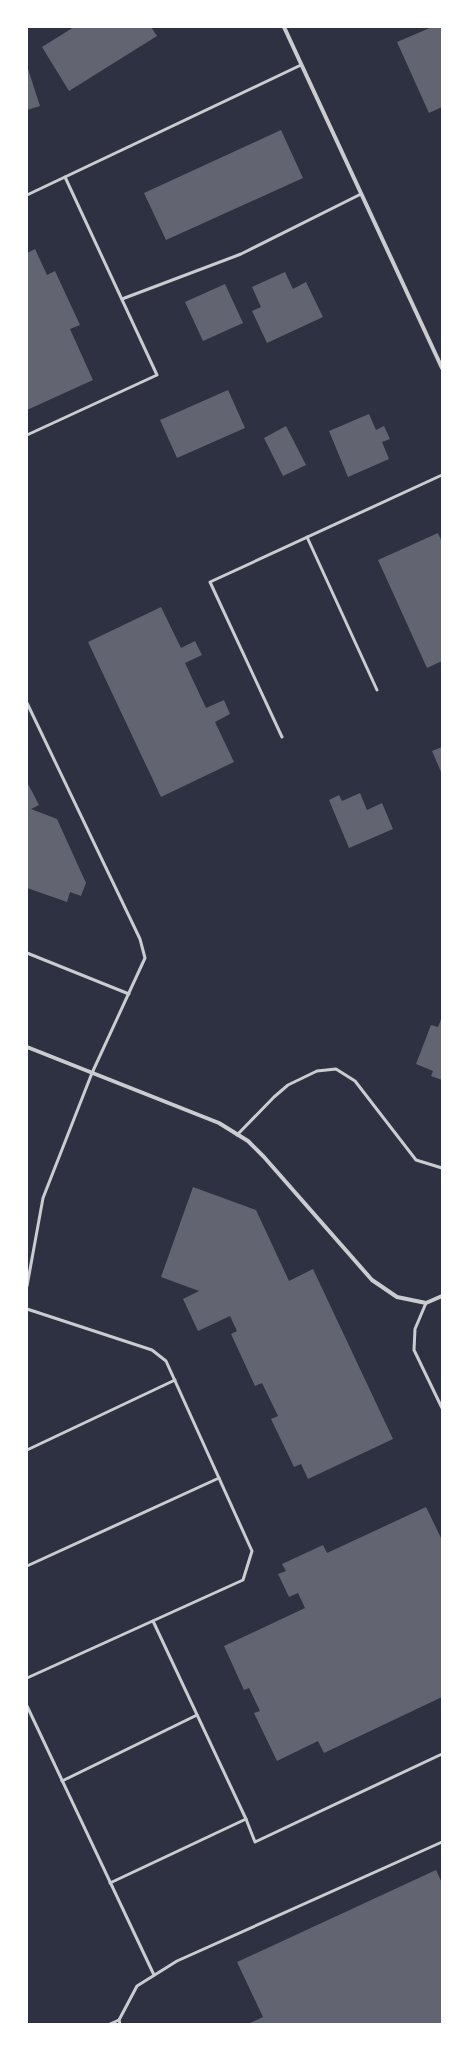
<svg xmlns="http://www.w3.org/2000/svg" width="469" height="2051" font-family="'Archivo Narrow',sans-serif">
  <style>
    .building { fill: #626471 }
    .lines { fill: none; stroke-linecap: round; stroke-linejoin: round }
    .service { stroke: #caccd0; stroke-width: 3 }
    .minor { stroke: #caccd0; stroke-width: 4 }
  </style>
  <rect width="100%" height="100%" fill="#2d3142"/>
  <g class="building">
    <polygon points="74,27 151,27 157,36 69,91 42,47"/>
    <polygon points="432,27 442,27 442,107 429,113 397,42"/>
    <polygon points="27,66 40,106 27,110"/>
    <polygon points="281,130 303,178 166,240 144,193"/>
    <polygon points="35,249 47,275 55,271 80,325 70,329 93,380 27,410 27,253"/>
    <polygon points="285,272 293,289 306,282 323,317 267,343 252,311 261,307 252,287"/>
    <polygon points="225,284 243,323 203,341 185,302"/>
    <polygon points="228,390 245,428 177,458 160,420"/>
    <polygon points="369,414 376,430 384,426 390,439 382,442 389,459 348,477 329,431"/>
    <polygon points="286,426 306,465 283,476 264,438"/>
    <polygon points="438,533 442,542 442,661 427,668 378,560"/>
    <polygon points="161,607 181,648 195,641 202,655 185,663 206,708 224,700 230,714 215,722 234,762 161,797 88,642"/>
    <polygon points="442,747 442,774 432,751"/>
    <polygon points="27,782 39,805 31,809 57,819 86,883 81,896 70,892 67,902 27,888"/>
    <polygon points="360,793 367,810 382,803 393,829 349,848 329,800 339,795 342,801"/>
    <polygon points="442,1017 442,1080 431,1076 433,1071 416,1064 431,1025 438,1027"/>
    <polygon points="193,1187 256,1210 289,1281 313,1269 393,1439 308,1479 301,1464 294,1467 271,1419 278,1416 262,1383 255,1386 231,1334 237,1331 230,1316 198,1331 183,1299 199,1291 161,1277"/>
    <polygon points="426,1507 442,1540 442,1697 324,1753 318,1741 277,1761 254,1713 260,1711 249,1688 244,1690 224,1646 305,1608 298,1593 289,1597 278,1574 286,1571 282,1564 323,1545 327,1553"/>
    <polygon points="436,1870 442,1883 442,2024 248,2024 263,2017 237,1962"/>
  </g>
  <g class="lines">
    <g class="service">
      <polyline points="27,195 301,65"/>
      <polyline points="122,299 241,254 361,194"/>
      <polyline points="27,435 157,375 65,177"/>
      <polyline points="307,537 377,690"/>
      <polyline points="27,703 140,939 145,958 92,1073 43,1198 27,1286"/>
      <polyline points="282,737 210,582 442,475"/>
      <polyline points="27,953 129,994"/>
      <polyline points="237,1135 274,1097 288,1085 317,1071 336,1069 355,1081 416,1160 442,1168"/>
      <polyline points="426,1303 415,1329 414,1350 442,1408"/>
      <polyline points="27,1309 152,1350 166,1361 252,1551 243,1580 27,1678"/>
      <polyline points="27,1450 175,1380"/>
      <polyline points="27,1566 219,1478"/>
      <polyline points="27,1706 154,1975"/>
      <polyline points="62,1781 197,1715"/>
      <polyline points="246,1819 255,1842 442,1754"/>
      <polyline points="110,1883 246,1819 153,1621"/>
      <polyline points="110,2024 119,2020"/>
      <polyline points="120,2024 119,2020 137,1986 177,1961 442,1842"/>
    </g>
    <g class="minor">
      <polyline points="284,27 442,368"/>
      <polyline points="27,1047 219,1123 248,1141 264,1157 372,1280 397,1297 426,1303 442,1296"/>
    </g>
  </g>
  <rect width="469" height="2051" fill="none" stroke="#ffffff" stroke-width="56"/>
</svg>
